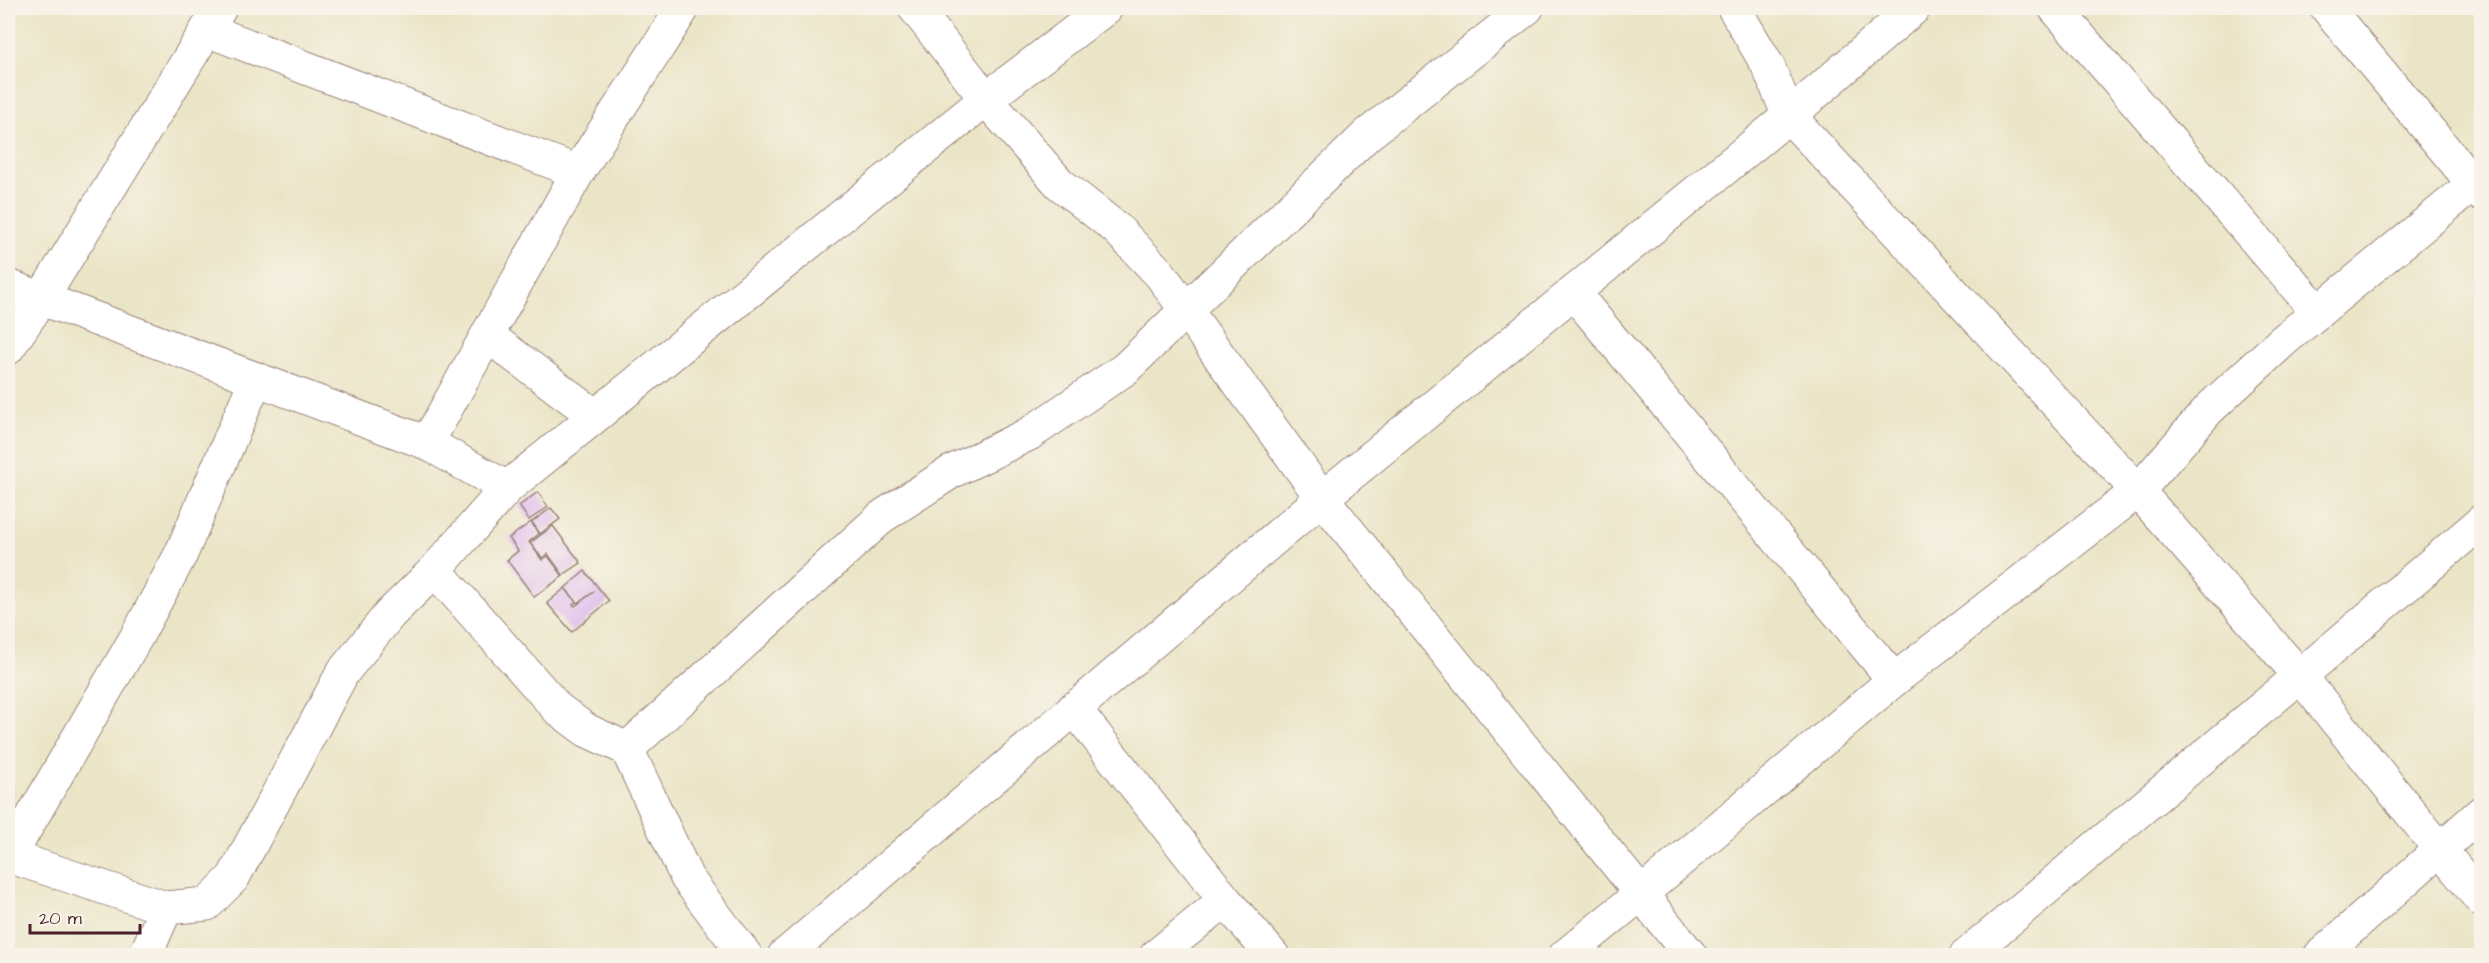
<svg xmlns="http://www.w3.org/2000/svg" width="2489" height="963" font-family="'Architects Daughter',sans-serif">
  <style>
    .building { fill: #d9acee }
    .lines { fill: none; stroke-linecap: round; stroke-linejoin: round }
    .street-casing { stroke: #9a8279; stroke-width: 35 }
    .street { stroke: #fff; stroke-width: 33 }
  </style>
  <rect width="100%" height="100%" fill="#f7f3e8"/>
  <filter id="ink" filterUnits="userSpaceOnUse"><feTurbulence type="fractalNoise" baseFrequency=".0167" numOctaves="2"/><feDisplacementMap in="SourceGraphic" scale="12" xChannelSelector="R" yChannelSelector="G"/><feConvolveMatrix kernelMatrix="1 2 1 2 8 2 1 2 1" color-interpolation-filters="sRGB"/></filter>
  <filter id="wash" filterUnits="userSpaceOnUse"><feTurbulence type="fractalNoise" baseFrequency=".008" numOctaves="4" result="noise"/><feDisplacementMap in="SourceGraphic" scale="24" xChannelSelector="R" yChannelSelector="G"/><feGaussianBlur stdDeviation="1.35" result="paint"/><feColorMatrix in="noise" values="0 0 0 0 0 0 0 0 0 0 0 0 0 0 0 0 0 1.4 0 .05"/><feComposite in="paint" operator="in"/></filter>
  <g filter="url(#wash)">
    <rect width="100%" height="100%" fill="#ebe5c7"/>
    <g id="blocks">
      <g class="building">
        <polygon points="538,492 548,507 529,520 519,506"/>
        <polygon points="551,508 560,519 540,534 532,522"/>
        <polygon points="531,522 539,534 529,542 542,560 548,556 563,576 534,597 507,560 518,551 509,538"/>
        <polygon points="553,526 581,563 563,575 548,554 542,558 530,543"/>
        <polygon points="585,571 609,601 572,632 547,603 565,588 576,602 573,604 575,606 595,591 578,603 565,588"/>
      </g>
    </g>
  </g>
  <g filter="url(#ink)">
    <use href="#blocks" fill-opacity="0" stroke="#9a8279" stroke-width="1.5"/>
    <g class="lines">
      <defs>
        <g id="street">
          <polyline points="915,8 986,99 1059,183 1117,229 1160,274 1322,498 1691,956"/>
          <polyline points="1734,8 1768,66 1789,116 2138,491 2300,676 2482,901"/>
          <polyline points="2055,8 2318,312"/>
          <polyline points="2327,8 2482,194"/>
          <polyline points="207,30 578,172"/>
          <polyline points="8,286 427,443 507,488"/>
          <polyline points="1574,293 1894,680"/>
          <polyline points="488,336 594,415"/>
          <polyline points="8,348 42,298 220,8"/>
          <polyline points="427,443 578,172 683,8"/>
          <polyline points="435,570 558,709 586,730 627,749 687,878 746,956"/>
          <polyline points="1074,708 1225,900 1273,956"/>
          <polyline points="627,749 883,516 951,472 1029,434 1125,369 1367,135 1527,8"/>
          <polyline points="8,856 166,908 207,904 233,878 343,672 390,614 435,570 507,488 986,99 1106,8"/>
          <polyline points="9,857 137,636 181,554 256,379"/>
          <polyline points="145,956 166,908"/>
          <polyline points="784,956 1322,498 1789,116 1914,8"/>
          <polyline points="1156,956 1225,900"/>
          <polyline points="1565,956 1642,893 1894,680 2138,491 2209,409 2284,340 2482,177"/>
          <polyline points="1966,956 2300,676 2482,521"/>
          <polyline points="2320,956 2482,812"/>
        </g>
      </defs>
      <use href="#street" class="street-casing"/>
      <use href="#street" class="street"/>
    </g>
  </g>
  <rect width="2489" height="963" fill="none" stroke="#f7f3e8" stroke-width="30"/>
  <path d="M30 924v9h110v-9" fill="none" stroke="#4a1f2b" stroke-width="3"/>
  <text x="39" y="924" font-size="18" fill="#4a1f2b" stroke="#f7f3e8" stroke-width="4.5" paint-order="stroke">20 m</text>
</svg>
